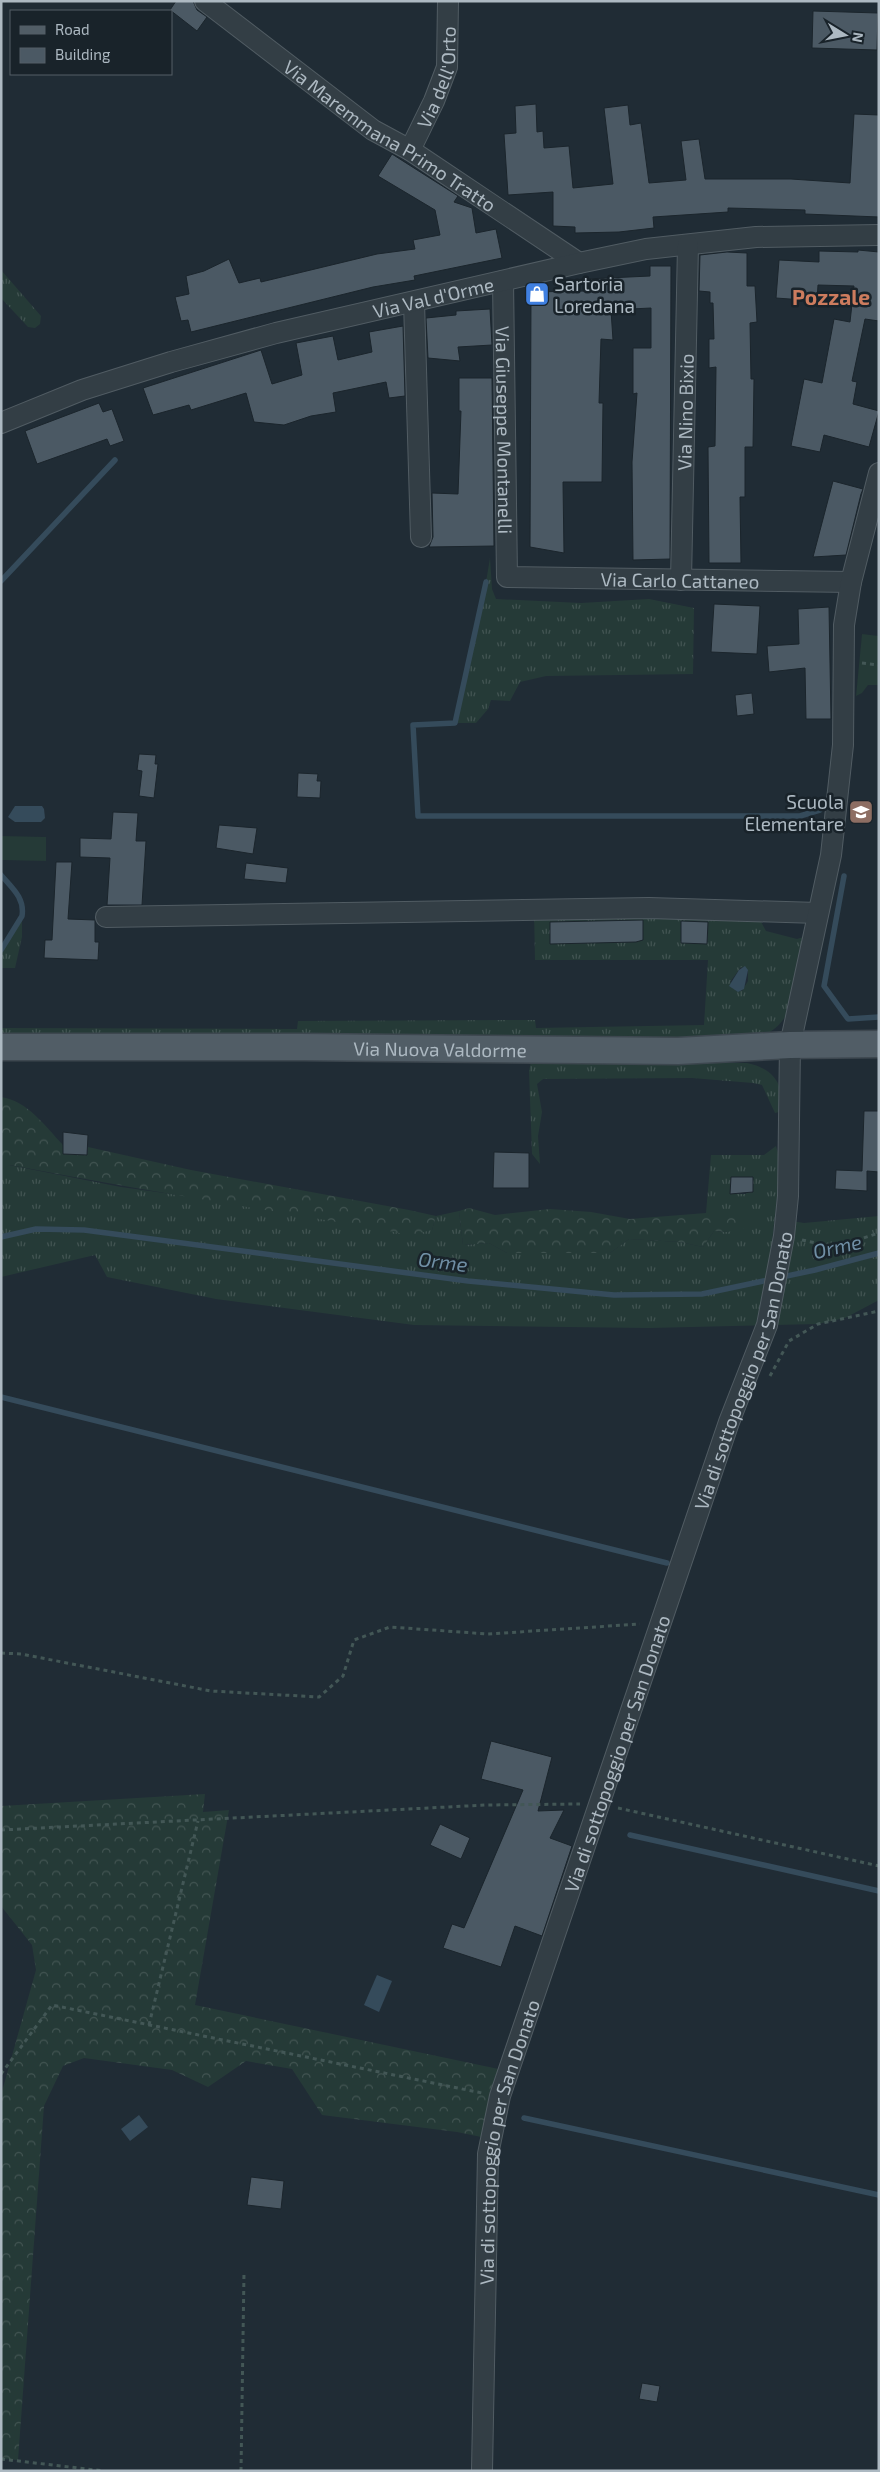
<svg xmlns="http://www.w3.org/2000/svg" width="880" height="2472" font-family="'Exo 2',sans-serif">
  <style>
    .grass { fill: url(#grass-tufts); fill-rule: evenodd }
    .forest { fill: url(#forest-crowns) }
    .park { fill: #253a37 }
    .water { fill: #354b5b }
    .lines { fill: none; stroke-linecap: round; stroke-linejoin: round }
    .stream { stroke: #354b5b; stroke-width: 5.5 }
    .building { fill: #4b5964; stroke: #1b252c }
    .minor-casing { stroke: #515c63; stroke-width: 22 }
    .major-casing { stroke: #3d474f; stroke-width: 29 }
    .path { stroke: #435756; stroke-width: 3; stroke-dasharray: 4 4; stroke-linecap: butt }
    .minor { stroke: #333e45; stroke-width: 20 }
    .major { stroke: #515d66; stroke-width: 26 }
    .labels { text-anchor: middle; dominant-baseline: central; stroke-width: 5; stroke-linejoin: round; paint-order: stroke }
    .street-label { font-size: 19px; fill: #adb9c2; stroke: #19232a }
    .poi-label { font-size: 19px; fill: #adb9c2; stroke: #19232a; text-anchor: start }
    .water-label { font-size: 20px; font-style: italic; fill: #708fa5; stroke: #19232a }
    .quarter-label { font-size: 21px; font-weight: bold; fill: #cd7c5e; stroke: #19232a }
  </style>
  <defs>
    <pattern id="grass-tufts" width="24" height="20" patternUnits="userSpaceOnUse" patternTransform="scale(1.25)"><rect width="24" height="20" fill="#253a37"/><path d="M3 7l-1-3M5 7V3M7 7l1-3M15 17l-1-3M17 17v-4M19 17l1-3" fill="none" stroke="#425452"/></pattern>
    <pattern id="forest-crowns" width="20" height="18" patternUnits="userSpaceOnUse" patternTransform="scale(1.25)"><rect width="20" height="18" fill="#253a37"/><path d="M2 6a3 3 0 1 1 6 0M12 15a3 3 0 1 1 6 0" fill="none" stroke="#425452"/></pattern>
  </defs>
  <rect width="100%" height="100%" fill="#202c35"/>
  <g class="grass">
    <polygon points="1,270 41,316 40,324 35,328 28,327 1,298"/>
    <polygon points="490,558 492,589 496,599 581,603 649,599 694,608 693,674 546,676 520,682 510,701 491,700 488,709 476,723 455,723 486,582"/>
    <path d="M534 910 755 911 766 931 797 939 813 934C804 964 797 1018 768 1033 750 1042 724 1045 704 1051L1 1047V1028L297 1029 298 1021 535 1020 536 1028 704 1025 708 960H535ZM741 967 748 970V981L742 991 730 982Z"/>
    <polygon points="22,916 22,937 15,968 1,968 1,950"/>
    <path d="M531 1062 747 1063C775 1069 783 1084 783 1111L775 1113 762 1085 753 1083 692 1078 543 1079 537 1084 542 1112 538 1136 540 1164 532 1154 529 1071Z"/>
    <path d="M776 1146 781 1163 772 1241 784 1236 785 1220 804 1223 879 1216V1300L845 1318 818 1324 649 1328 414 1325 216 1299 107 1277 95 1255 1 1277V1170L9 1165 121 1187 432 1230 436 1216 459 1211 463 1245 489 1243 507 1253H610L629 1239 680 1242 703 1247 714 1231 728 1232 736 1213H706L711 1155H764ZM731 1177H753V1192H746V1194H730Z"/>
  </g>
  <g class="forest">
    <path d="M1 1097C28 1101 45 1126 63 1145L64 1154 87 1155 88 1147 191 1170 409 1210 436 1216 432 1230 411 1235C277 1211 143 1191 10 1165L1 1170Z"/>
    <polygon points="469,1208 495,1215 550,1209 591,1212 630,1219 706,1213 736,1213 749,1214 752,1217 746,1228 728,1232 714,1231 703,1247 680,1242 629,1239 610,1253 507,1253 489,1243 463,1245 459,1211"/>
    <polygon points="205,1794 203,1812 229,1810 195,2005 508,2071 491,2139 457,2132 322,2115 292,2069 246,2061 208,2087 172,2070 84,2058 63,2066 44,2106 18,2460 1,2459 1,2095 36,1970 32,1945 1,1906 1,1806"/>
  </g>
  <g class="park">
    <polygon points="862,634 879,636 879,685 868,685 862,693 856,696"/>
    <polygon points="1,836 46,837 46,861 1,860"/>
  </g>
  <g class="water">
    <polygon points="15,806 42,806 44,809 45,818 41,822 15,822 8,817"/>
    <polygon points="745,966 748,970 744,989 738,992 729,986 739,970"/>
    <polygon points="377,1975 392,1981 379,2012 364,2005"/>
    <polygon points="139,2115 148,2127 130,2141 121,2129"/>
  </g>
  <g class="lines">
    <g class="stream">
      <polyline points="1,581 115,460"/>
      <polyline points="486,582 455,723 413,725 418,816 800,816 820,810"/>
      <path d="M1 875C12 888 25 898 22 916L1 950"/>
      <polyline points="844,876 824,986 848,1019 879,1017"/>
      <polyline points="1,1237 36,1229 84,1230 468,1281 614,1295 702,1294 815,1270 879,1253"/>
      <polyline points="1,1397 667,1563"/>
      <polyline points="630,1835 879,1891"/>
      <polyline points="524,2118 879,2195"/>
    </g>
  </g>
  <g class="building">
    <polygon points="176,1 193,1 197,10 207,17 197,31 170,10"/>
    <polygon points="813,11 878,13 877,50 812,48"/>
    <polygon points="536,104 537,132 543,131 544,148 569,146 573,188 613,184 604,108 628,105 630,125 641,123 649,183 686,180 681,141 699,139 705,179 791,179 850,183 854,114 879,115 879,217 805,214 805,210 728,208 728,212 653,217 654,228 619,232 575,233 575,227 553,226 553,192 508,195 504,134 516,133 515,106"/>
    <polygon points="392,154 458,196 454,202 472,208 476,233 496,229 502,258 414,276 415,280 373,287 191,332 188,320 181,321 175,297 189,294 186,276 204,271 229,259 239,283 260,278 261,282 377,254 415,249 413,240 440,235 435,210 378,176"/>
    <polygon points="858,250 879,252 879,321 865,319 852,381 857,382 853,404 879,411 869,447 824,435 820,452 791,446 804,379 822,383 834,319 850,322 854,286 818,285 817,301 776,298 779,260 819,262 819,251 858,252"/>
    <polygon points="727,252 747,253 747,286 755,286 757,322 750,323 751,379 754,379 753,447 745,447 745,497 740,497 741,563 709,563 708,447 715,446 716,367 709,368 709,339 714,339 713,303 710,303 710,292 699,291 700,255"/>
    <polygon points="650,266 671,266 670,559 633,560 632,462 637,393 633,394 633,348 651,348 651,308 611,310 613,340 601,339 599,403 603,403 602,482 563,482 564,553 530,547 531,292 586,291 586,279 650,276"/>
    <polygon points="490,309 492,345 458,347 460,361 428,358 426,318 456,315 456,311"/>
    <polygon points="403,326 405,396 389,398 386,382 333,393 336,412 311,416 284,425 254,422 246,393 191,410 189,405 153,415 143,388 261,350 272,384 302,375 296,343 333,336 338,360 372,352 369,332"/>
    <polygon points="459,378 492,378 494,546 429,547 433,537 432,493 458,494 461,411 459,411"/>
    <polygon points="99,403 103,412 112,409 124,441 110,446 107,439 37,464 25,431"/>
    <polygon points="833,481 863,489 861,494 846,555 813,557"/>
    <polygon points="714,604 760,606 757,654 711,652"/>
    <polygon points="829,607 831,719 806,719 805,668 769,672 767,646 799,644 798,609"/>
    <polygon points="752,693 754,714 737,716 735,695"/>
    <polygon points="139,754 156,755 155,764 158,764 154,798 139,796 142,771 137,770"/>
    <polygon points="298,773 318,774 317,781 321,781 320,798 297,797"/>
    <polygon points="113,812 138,813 136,841 146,841 142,905 107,905 110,858 80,857 80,838 111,839"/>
    <polygon points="219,825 257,828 253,854 216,848"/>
    <polygon points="56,862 72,862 68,919 95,920 95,942 99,942 98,960 44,958 45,940 52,940"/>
    <polygon points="246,863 288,868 286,883 244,879"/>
    <polygon points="643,920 643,940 636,942 550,944 550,922"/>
    <polygon points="681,921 708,922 707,944 681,943"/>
    <polygon points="864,1111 879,1111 879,1172 867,1171 867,1191 835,1189 836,1170 862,1171"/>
    <polygon points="63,1132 88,1135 87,1155 63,1154"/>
    <polygon points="494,1152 529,1153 529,1188 493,1188"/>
    <polygon points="731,1177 753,1177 753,1192 730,1194"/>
    <polygon points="491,1741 552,1757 538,1811 564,1810 550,1838 572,1846 542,1936 515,1926 501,1967 443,1948 452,1924 464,1928 523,1790 481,1779"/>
    <polygon points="440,1824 470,1838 461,1859 430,1845"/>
    <polygon points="251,2177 284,2181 281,2209 247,2205"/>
    <polygon points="642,2383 660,2386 657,2402 639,2399"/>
  </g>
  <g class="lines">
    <defs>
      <g id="minor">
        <path id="s1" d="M205 1 373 130 410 150 579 263"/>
        <path id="s2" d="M410 150 434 101 447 67 448 1"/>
        <path id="s3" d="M503 281 507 577 851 582"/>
        <polyline points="414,302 421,537"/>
        <path id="s4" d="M1 423 82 390 171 362 276 333 579 263 646 249 756 237 879 235"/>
        <path id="s5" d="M681 580 688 245"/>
        <polyline points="106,917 649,908 818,913"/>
        <path id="s6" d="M482 2471 488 2154 500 2096 729 1422 767 1325 784 1236 788 1196 790 1045 831 855 843 745 844 625 851 582 879 473"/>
      </g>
      <g id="major">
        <path id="s7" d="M1 1047H303L678 1051 790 1045 879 1044"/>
      </g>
    </defs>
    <use href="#minor" class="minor-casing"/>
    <use href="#major" class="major-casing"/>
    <g class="path">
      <polyline points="862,663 879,665"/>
      <polyline points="802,1240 835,1247 879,1233"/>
      <polyline points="770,1376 789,1341 818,1324 879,1311"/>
      <polyline points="1,1653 21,1654 211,1691 319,1697 343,1676 354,1640 390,1627 488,1634 640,1624"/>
      <polyline points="618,1808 879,1866"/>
      <polyline points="1,1830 486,1805 580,1804"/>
      <polyline points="149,2025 198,1821"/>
      <polyline points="1,2074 52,2005 482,2093"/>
      <polyline points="1,2459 104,2471"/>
      <polyline points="241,2471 244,2272"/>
    </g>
    <use href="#minor" class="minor"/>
    <use href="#major" class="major"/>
  </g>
  <defs>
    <symbol id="shop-square" viewBox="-11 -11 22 22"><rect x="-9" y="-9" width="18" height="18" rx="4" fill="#3f7fe0" stroke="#19232a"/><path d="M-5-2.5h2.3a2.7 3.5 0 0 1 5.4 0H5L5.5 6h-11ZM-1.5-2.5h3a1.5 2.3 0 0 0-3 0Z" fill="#fff"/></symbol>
    <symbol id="school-square" viewBox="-11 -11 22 22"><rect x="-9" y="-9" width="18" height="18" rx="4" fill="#8d6e63" stroke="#19232a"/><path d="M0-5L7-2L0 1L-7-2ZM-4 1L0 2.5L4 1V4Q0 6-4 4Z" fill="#fff"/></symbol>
  </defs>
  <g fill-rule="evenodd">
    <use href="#shop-square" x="523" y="280" width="28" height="28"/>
    <use href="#school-square" x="847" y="798" width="28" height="28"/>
  </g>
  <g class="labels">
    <g class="street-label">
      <text stroke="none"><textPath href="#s2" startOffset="79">Via dell'Orto</textPath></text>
      <text stroke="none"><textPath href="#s1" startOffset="229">Via Maremmana Primo Tratto</textPath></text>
      <text stroke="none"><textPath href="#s4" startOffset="451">Via Val d'Orme</textPath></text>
      <text stroke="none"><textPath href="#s5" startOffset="168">Via Nino Bixio</textPath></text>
      <text stroke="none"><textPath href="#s3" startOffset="149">Via Giuseppe Montanelli</textPath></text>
      <text stroke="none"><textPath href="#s3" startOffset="469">Via Carlo Cattaneo</textPath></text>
      <text stroke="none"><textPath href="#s7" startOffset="439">Via Nuova Valdorme</textPath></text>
      <text stroke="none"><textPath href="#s6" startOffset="1142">Via di sottopoggio per San Donato</textPath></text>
      <text stroke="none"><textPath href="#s6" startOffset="738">Via di sottopoggio per San Donato</textPath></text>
      <text stroke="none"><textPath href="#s6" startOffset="332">Via di sottopoggio per San Donato</textPath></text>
    </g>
    <g class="poi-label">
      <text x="554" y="283">Sartoria<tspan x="554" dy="22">Loredana</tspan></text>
      <text x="844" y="801" text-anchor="end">Scuola<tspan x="844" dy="22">Elementare</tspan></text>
    </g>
    <g class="water-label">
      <text transform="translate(837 1246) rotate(-13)">Orme</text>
      <text transform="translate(443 1261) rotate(7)">Orme</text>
    </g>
    <g class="quarter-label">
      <text x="831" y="296">Pozzale</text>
    </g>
  </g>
  <rect width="880" height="2472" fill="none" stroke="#adb9c2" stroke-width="5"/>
  <rect x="10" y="10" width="162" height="65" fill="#19232a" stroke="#545f67"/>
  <rect x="20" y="26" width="25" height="8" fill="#515d66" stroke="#545f67"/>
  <text x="55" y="35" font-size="15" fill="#adb9c2">Road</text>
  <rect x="20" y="48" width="25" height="15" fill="#4b5964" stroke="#545f67"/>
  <text x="55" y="60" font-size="15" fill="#adb9c2">Building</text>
  <g transform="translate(845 35) rotate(100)" stroke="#19232a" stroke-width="4" paint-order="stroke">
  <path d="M0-4L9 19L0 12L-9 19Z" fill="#adb9c2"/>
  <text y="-8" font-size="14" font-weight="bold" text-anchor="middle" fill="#adb9c2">N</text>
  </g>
</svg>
